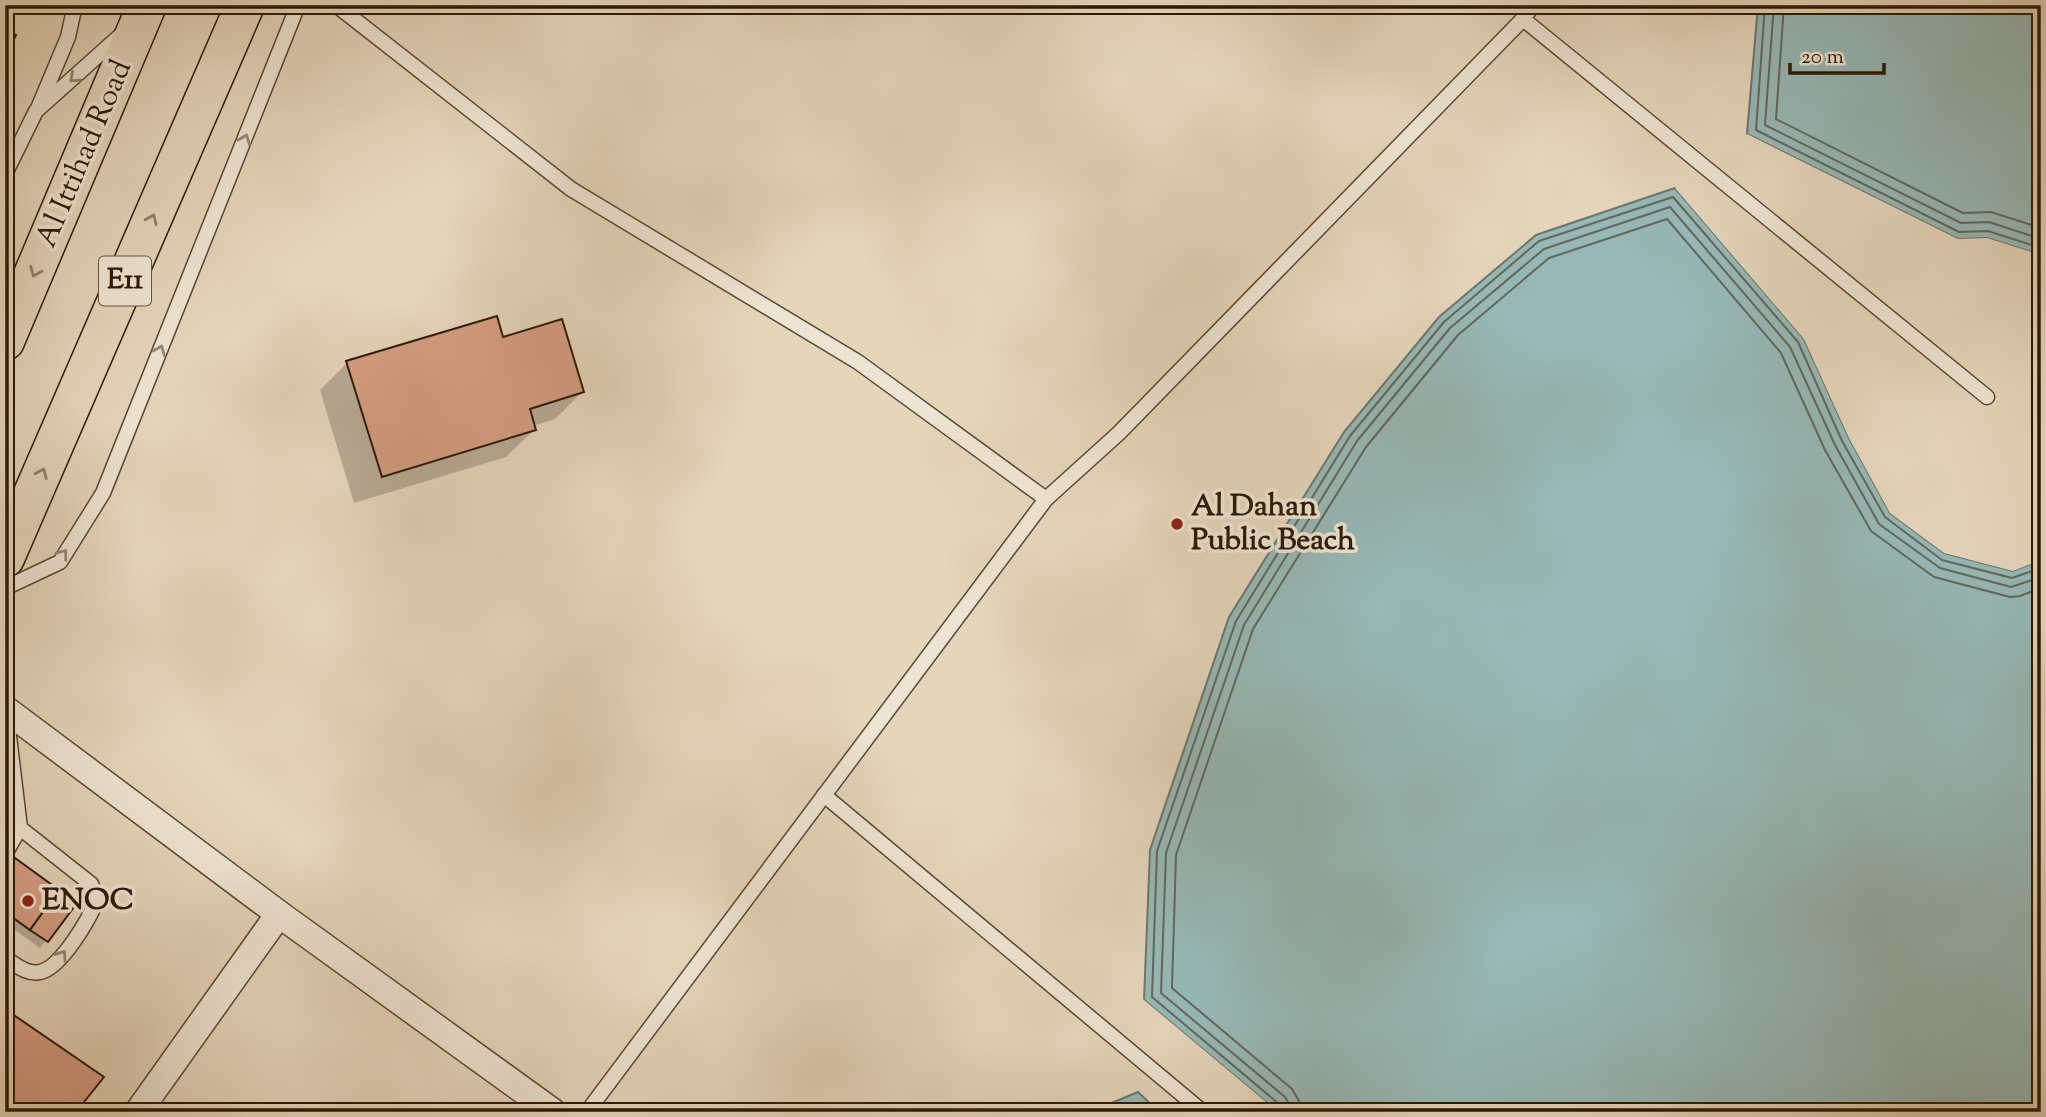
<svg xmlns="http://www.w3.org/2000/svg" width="2046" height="1117" font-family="'Sorts Mill Goudy',serif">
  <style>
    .water { fill: #97b8b6; stroke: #6c786e; stroke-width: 2 }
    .pier { fill: #e5d5bb }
    .shadow { fill: #0003 }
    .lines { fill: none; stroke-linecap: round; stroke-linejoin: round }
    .shore { stroke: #61685c; stroke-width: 2 }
    .building { fill: #d59d82; stroke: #2b1902; stroke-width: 2 }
    .lane-casing { stroke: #5a4830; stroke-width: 17 }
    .street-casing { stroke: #5a4830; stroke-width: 29 }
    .primary-casing { stroke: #2b1902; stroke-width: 41 }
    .lane { stroke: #eee4d3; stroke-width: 14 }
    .street { stroke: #eee4d3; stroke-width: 26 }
    .primary { stroke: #e5d5bb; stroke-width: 38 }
    .oneway { stroke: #968975 }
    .oneway2 { stroke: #918068 }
    .poi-dot { fill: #8f2418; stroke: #eee4d3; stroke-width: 2.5 }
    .labels { text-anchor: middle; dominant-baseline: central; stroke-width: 7; stroke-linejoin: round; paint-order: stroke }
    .shield { fill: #eee4d3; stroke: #665641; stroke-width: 2 }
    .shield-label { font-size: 28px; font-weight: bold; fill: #2b1902 }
    .street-label { font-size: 30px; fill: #2b1902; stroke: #eee4d3 }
    .poi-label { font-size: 30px; font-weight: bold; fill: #2b1902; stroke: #eee4d3; text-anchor: start }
  </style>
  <rect width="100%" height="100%" fill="#e5d5bb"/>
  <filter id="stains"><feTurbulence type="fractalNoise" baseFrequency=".00286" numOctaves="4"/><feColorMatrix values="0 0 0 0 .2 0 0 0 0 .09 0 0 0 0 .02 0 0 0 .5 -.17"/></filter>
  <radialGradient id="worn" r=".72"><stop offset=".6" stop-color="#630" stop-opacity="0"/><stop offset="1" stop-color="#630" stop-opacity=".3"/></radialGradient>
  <g class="water">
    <polygon points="1758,5 2041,5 2041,255 1987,238 1958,239 1747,134"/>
    <polygon points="1675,188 1804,339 1849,438 1890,513 1944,553 2013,571 2041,560 2041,1112 1278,1112 1144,1000 1150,850 1229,617 1344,432 1439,317 1536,235"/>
    <polygon points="1138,1092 1159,1112 1090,1112"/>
  </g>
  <g class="pier">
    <polygon points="1747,134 1958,239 1987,238 2041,255 2041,259 1986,241 1957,243 1746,137"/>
    <polygon points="1677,185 1807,337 1852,436 1892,510 1946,550 2013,567 2040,557 2041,560 2013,571 1944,553 1890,513 1849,438 1804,339 1675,188"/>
    <polygon points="1141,997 1144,1000 1278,1112 1272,1112 1142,1003"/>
  </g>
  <g class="shadow">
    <polygon points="502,339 582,392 555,419 533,426 534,430 506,457 354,503 320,390 347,363"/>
    <polygon points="5,872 75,904 40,948 5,923"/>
  </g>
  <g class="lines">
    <g class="shore">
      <polyline points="1765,5 1756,130 1959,232 1988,231 2041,248"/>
      <polyline points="1774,5 1765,125 1961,223 1989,222 2041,239"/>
      <polyline points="1784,5 1776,119 1963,213 1991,212 2041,228"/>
      <polyline points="1281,1112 1279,1104 1152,997 1157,851 1236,621 1350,436 1444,322 1539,241 1673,197 1798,342 1842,441 1885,517 1942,560 2012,578 2041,568"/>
      <polyline points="1290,1112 1289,1104 1285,1097 1161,993 1166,853 1244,625 1357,441 1450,328 1544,249 1670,207 1790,347 1835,445 1879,524 1940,568 2011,587 2041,577"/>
      <polyline points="1301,1112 1299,1101 1292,1089 1172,988 1176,855 1253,629 1366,447 1458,335 1549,258 1667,219 1781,353 1825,450 1871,531 1934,577 2010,597 2020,596 2041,588"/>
    </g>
  </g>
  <g class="building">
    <polygon points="5,30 16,35 5,58"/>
    <polygon points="497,316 503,337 562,319 584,392 530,409 536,430 382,477 346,361"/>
    <polygon points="15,858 59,890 30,930 5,912 5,871"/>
    <polygon points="59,890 77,903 48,942 30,930"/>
    <polygon points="5,1009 104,1077 76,1112 5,1112"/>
  </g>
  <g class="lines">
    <defs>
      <g id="lane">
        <polyline points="336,5 571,189 858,362 1046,499"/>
        <polyline points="1523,19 1987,397"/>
        <polyline points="39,106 68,37 75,5"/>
        <polyline points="5,174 36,111 121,35"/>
        <polyline points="5,588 60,562 103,493 298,5"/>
        <polyline points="824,795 1203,1112"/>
        <polyline points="5,854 20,828"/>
        <path d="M5 958C16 965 27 975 40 972 61 968 90 918 97 899L91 884 20 828 6 711"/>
        <polyline points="587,1112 1046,499 1119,433 1523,19 1533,5"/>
      </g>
      <g id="street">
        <polyline points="5,709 279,914 553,1112"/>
        <polyline points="138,1112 279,914"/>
      </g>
      <g id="primary">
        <polyline points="5,341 147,5"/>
        <polyline points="5,558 245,5"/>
      </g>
    </defs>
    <use href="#lane" class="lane-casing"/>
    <use href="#street" class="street-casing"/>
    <use href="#primary" class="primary-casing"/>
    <use href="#lane" class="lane"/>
    <use href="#street" class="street"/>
    <use href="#primary" class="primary"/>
  </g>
  <defs><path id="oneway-chevron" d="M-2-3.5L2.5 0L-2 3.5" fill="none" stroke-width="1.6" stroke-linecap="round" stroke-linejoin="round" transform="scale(1.75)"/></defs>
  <g class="oneway">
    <use href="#oneway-chevron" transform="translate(74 78) rotate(138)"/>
    <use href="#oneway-chevron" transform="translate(245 139) rotate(-68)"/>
    <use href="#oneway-chevron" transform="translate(160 350) rotate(-68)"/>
    <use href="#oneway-chevron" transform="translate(63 554) rotate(-53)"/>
    <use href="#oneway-chevron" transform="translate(62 955) rotate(-55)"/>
  </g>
  <g class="oneway2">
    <use href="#oneway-chevron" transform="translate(152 219) rotate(-66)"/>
    <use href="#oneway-chevron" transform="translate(35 272) rotate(114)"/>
    <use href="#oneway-chevron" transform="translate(42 473) rotate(-67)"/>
  </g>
  <g class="poi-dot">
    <circle cx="1177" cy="524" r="7"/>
    <circle cx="28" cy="901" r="7"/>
  </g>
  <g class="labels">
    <rect class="shield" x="99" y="256.5" width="52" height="49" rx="5"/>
    <g class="shield-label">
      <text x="125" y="281">E11</text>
    </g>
    <g class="street-label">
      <text transform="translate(85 154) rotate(-67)">Al Ittihad Road</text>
    </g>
    <g class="poi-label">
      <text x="1191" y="507">Al Dahan<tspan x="1191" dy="34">Public Beach</tspan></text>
      <text x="42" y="901">ENOC</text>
    </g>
  </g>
  <rect width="2046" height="1117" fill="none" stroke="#e5d5bb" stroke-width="28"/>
  <rect x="7" y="7" width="2032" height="1103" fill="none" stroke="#2b1902" stroke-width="3.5"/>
  <rect x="14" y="14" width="2018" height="1089" fill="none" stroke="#2b1902" stroke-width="2"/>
  <path d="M1790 63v10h94v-10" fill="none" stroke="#2b1902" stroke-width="3.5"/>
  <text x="1801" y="63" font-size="21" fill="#2b1902" stroke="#eee4d3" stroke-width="5" paint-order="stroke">20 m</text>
  <rect width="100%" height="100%" filter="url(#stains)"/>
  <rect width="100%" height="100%" fill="url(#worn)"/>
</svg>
